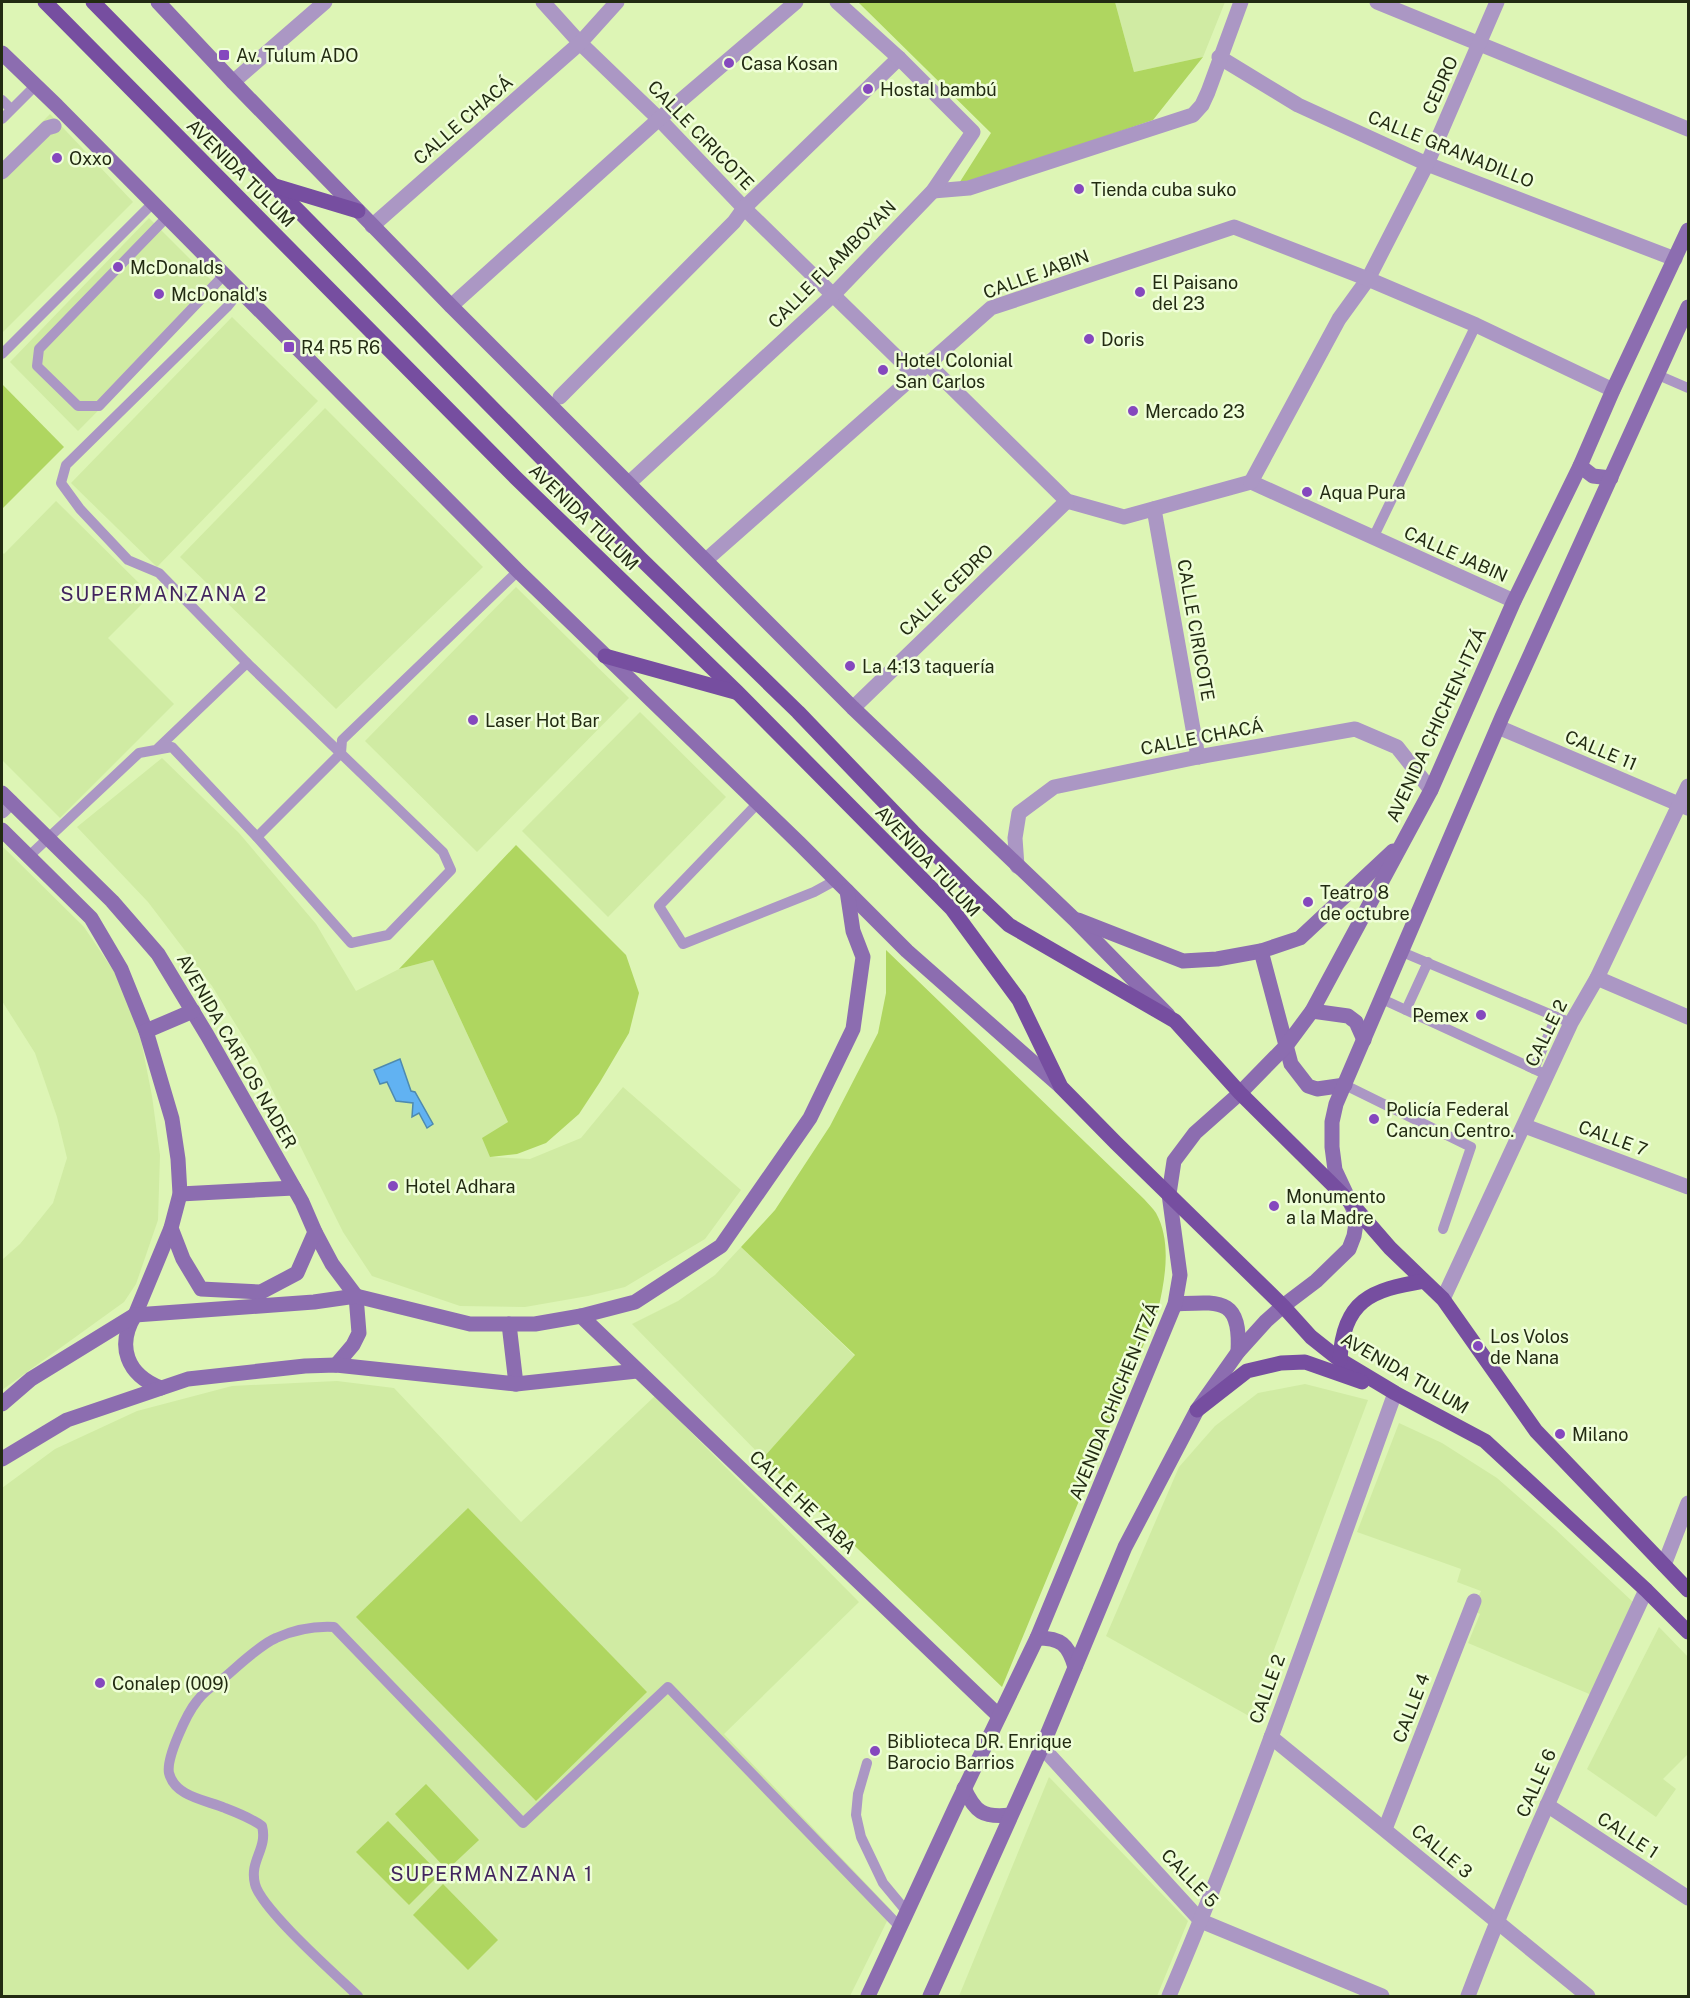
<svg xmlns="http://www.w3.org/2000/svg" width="1690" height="1998" font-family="'Public Sans',sans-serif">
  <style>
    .built { fill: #d0eba3 }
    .green { fill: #afd660 }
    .water { fill: #61b2f2; stroke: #4e8aaf; stroke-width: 1.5 }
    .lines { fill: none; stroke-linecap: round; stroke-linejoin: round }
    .lane { stroke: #ab97c4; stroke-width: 10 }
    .street { stroke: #ab97c4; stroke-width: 15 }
    .secondary { stroke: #8c6db0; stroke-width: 15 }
    .primary { stroke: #764ea0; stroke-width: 15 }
    .poi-dot { fill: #8548be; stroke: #effed8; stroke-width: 2 }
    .labels { text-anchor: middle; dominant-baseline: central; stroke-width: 5; stroke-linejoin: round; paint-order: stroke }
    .poi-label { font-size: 18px; fill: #222b12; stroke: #effed8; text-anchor: start }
    .street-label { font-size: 18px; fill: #222b12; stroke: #effed8 }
    .neighbourhood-label { font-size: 20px; letter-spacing: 1.5px; fill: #42255e; stroke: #effed8 }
  </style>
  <rect width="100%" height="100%" fill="#ddf5b5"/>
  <g class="built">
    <polygon points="1115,2 1225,2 1203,57 1134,72"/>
    <polygon points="50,114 133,202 2,333 2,163"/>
    <polygon points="149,218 219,288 78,431 10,362"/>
    <polygon points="232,317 318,401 157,567 71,483"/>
    <polygon points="325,408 483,567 336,709 180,557"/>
    <polygon points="56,501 151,595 108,638 174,704 60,818 2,760 2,552 4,554"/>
    <polygon points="516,587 629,698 477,852 365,741"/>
    <polygon points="640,712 726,797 608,917 522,831"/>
    <polygon points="162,758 239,833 316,924 356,991 399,969 433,960 508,1122 490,1157 530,1159 581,1138 623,1087 741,1190 705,1239 625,1287 588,1296 525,1307 460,1306 372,1276 343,1232 257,1059 212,986 148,902 77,827"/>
    <polygon points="2,846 84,927 115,973 138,1025 152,1096 160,1155 158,1220 136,1284 124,1302 2,1390 2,1260 20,1244 53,1203 67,1158 57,1117 35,1053 2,1001"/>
    <polygon points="741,1247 855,1356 763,1458 632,1324 678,1301 715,1275"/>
    <polygon points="337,1381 394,1388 521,1522 655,1396 859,1602 724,1734 892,1911 850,1996 2,1996 2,1488 55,1449 137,1411 232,1386"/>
    <polygon points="1305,1384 1368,1400 1249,1716 1106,1636 1179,1467 1215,1426 1258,1393"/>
    <polygon points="1399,1423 1442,1443 1497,1478 1555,1529 1633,1602 1594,1696 1468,1643 1480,1614 1472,1610 1481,1591 1457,1582 1461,1569 1357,1532"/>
    <polygon points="1659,1627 1688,1657 1688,1754 1663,1779 1676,1789 1656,1817 1587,1769"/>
    <polygon points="1049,1777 1188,1921 1157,1996 959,1996"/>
  </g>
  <g class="green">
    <polygon points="858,2 1115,2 1134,72 1203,57 1153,120 956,188 991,133"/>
    <polygon points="2,384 64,447 2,509"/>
    <polygon points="516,845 626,955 639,993 629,1033 600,1082 579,1114 546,1143 517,1154 490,1157 482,1138 508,1122 433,960 399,969"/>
    <path d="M886 950 1144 1199C1148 1204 1153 1208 1156 1213 1172 1242 1165 1280 1158 1310L1002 1687 763 1458 855 1355 741 1247 775 1210 830 1126 878 1033 886 993Z"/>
    <polygon points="468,1508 647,1692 536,1801 356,1617"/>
    <polygon points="426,1784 479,1840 447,1870 395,1814"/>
    <polygon points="388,1821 440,1874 409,1905 356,1852"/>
    <polygon points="443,1884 498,1940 468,1970 413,1915"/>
  </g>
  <polygon class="water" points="400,1059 411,1091 415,1092 433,1124 427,1128 419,1113 412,1117 413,1103 396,1101 387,1082 380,1084 374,1070"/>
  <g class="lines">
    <g class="lane">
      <polyline points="2,100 11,109"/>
      <polyline points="2,119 36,85"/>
      <polyline points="167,217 39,349 37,366 78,406 99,406 224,275"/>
      <polyline points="240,291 227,307 66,465 61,483 80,509 128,560 159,573 247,663"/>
      <polyline points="2,354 153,203"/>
      <polyline points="1658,375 1688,388"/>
      <polyline points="1373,538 1476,325"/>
      <polyline points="757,804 659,906 683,944 814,892 836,880"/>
      <polyline points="257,837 341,753 342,740 518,571"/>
      <polyline points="28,857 139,753 172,747 257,837 351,943 388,935 451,870 443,852 247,663 158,748"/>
      <polyline points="1402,952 1571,1023"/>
      <polyline points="1382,999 1547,1075"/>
      <polyline points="1406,1010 1428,962"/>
      <polyline points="1534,1069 1556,1017"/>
      <polyline points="1345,1085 1471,1147 1443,1229"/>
      <polyline points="867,1763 858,1794 856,1815 861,1837 883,1883 907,1912"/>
      <path d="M358 1996C336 1975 261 1909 255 1884 249 1860 268 1849 262 1826 251 1818 238 1813 225 1808 206 1800 175 1797 169 1773 166 1758 187 1713 197 1701 204 1691 215 1684 225 1677 238 1666 261 1644 276 1638 294 1630 315 1626 334 1627L523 1823 668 1687 900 1927"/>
    </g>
    <g class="street">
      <polyline points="543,2 580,43 659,119 744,208 914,374"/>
      <polyline points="1377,2 1688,129"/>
      <polyline points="1219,57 1298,105 1427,164 1675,259"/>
      <polyline points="233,82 325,2"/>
      <polyline points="2,172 47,128 54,126"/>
      <polyline points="933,191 969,188 1193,115 1202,105 1208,92 1241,2"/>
      <polyline points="372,226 580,43 617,2"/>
      <polyline points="451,306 659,119 796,2"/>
      <polyline points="927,363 1067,501 1124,517 1251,482 1514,601"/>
      <polyline points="560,397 734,222 744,208 899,58"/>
      <polyline points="1251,482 1339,319 1368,279 1427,164 1497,2"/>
      <polyline points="629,483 834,294 933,191 973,132 899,58 837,2"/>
      <polyline points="1154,509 1198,757"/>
      <polyline points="706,560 991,308 1234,227 1368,279 1476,325 1613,390"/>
      <polyline points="853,708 1067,501"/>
      <polyline points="1498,727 1688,808"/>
      <polyline points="2,811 11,802"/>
      <polyline points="1017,866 1015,838 1019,813 1054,787 1198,757 1355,729 1397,747 1431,790"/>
      <polyline points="1597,978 1688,1017"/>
      <polyline points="1525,1126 1688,1187"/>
      <polyline points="1443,1299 1571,1023 1597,978 1688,786"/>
      <polyline points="1664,1565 1688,1503"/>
      <polyline points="1271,1737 1588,1996"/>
      <polyline points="1042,1747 1201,1921 1382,1996"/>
      <polyline points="1547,1805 1688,1898"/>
      <polyline points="1385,1829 1474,1601"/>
      <path d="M1169 1996C1253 1799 1322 1595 1395 1393"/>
      <path d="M1468 1996C1520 1858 1584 1724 1646 1590"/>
    </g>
    <g class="secondary">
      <polyline points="158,2 233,82 451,306 853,708 1074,919 1168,1015"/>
      <polyline points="2,53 57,106 518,571 799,843 907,951 1060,1086"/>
      <polyline points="1580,466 1593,476 1611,478"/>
      <polyline points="2,793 112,901 158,954 207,1035 302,1202 315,1232 332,1264 356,1296 359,1333 353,1345 336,1365"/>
      <path d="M2 830 91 918 121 969 146 1031 172 1119 178 1159 180 1194 171 1228 135 1315C116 1346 127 1375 161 1388"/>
      <polyline points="1078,920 1183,961 1217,959 1261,951 1300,938 1393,851"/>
      <polyline points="1261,951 1291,1064 1308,1086 1317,1089 1345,1085"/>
      <polyline points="1312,1011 1348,1016 1356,1022 1364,1040"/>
      <polyline points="146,1031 193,1011"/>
      <polyline points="180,1194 294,1188"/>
      <polyline points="171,1228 183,1259 201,1289 261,1292 297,1273 315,1232"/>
      <path d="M1175 1304C1220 1302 1241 1297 1238 1352"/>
      <polyline points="581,1316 999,1716"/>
      <polyline points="509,1324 516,1384"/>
      <polyline points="2,1404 31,1379 135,1315 314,1302 356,1296 470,1324 535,1324 581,1316 635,1302 721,1246 810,1118 853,1029 863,957 853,931 847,891"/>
      <polyline points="2,1459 67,1420 188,1379 305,1366 336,1365 516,1384 637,1371"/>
      <path d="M1037 1638C1061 1638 1068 1644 1075 1667"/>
      <path d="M964 1788C975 1812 983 1818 1010 1815"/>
      <polyline points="868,1996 956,1806 1037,1638 1175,1304 1180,1275 1169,1194 1174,1161 1195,1133 1240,1093 1286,1046 1312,1011 1431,790 1514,601 1580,466 1613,390 1688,230"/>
      <polyline points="930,1996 1042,1747 1125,1547 1197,1410 1238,1352 1266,1321 1283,1306 1316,1281 1349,1249 1354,1236 1357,1217 1335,1170 1332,1147 1332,1122 1336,1104 1502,717 1688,307"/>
    </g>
    <g class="primary">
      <polyline points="45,2 516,478 737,692 952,909 1019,1000 1061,1087 1116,1143 1283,1306 1311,1337 1340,1360 1395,1393 1485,1441 1646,1590 1688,1632"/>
      <polyline points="93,2 641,559 798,712 913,832 970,888 1009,925 1175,1021 1240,1093 1350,1202 1390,1248 1443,1299 1536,1431 1688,1590"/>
      <polyline points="275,186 358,211"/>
      <polyline points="605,656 735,692"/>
      <path d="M1340 1360C1343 1300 1371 1290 1424 1281"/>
      <polyline points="1197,1410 1247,1371 1281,1363 1305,1362 1362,1382"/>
    </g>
  </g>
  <g class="poi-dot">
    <rect x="218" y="49" width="12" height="12" rx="3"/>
    <circle cx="729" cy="63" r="6"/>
    <circle cx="868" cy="89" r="6"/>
    <circle cx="57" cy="158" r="6"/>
    <circle cx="1079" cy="189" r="6"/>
    <circle cx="118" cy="267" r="6"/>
    <circle cx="1140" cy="292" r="6"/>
    <circle cx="159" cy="294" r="6"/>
    <circle cx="1089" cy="339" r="6"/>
    <rect x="283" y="341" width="12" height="12" rx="3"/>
    <circle cx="883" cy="370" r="6"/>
    <circle cx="1133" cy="411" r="6"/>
    <circle cx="1307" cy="492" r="6"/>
    <circle cx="850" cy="666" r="6"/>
    <circle cx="473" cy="720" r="6"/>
    <circle cx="1308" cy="902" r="6"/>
    <circle cx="1481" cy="1015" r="6"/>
    <circle cx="1374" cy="1119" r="6"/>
    <circle cx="393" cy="1186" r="6"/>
    <circle cx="1274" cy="1206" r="6"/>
    <circle cx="1478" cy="1346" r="6"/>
    <circle cx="1560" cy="1434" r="6"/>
    <circle cx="100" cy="1683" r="6"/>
    <circle cx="875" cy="1751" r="6"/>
  </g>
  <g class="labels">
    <g class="poi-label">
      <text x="236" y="55">Av. Tulum ADO</text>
      <text x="741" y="63">Casa Kosan</text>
      <text x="880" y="89">Hostal bambú</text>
      <text x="69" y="158">Oxxo</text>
      <text x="1091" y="189">Tienda cuba suko</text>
      <text x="130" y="267">McDonalds</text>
      <text x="1152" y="282">El Paisano<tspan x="1152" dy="21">del 23</tspan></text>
      <text x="171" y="294">McDonald's</text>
      <text x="1101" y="339">Doris</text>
      <text x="301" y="347">R4 R5 R6</text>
      <text x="895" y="360">Hotel Colonial<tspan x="895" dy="21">San Carlos</tspan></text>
      <text x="1145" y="411">Mercado 23</text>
      <text x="1319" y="492">Aqua Pura</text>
      <text x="862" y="666">La 4:13 taquería</text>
      <text x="485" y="720">Laser Hot Bar</text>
      <text x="1320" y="892">Teatro 8<tspan x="1320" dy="21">de octubre</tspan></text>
      <text x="1469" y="1015" text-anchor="end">Pemex</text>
      <text x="1386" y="1109">Policía Federal<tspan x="1386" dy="21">Cancun Centro.</tspan></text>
      <text x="405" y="1186">Hotel Adhara</text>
      <text x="1286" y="1196">Monumento<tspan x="1286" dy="21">a la Madre</tspan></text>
      <text x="1490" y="1336">Los Volos<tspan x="1490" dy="21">de Nana</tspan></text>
      <text x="1572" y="1434">Milano</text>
      <text x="112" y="1683">Conalep (009)</text>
      <text x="887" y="1741">Biblioteca DR. Enrique<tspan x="887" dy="21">Barocio Barrios</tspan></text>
    </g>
    <g class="street-label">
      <text transform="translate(1440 85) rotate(-66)">CEDRO</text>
      <text transform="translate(463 120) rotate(-41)">CALLE CHACÁ</text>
      <text transform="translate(701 135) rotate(46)">CALLE CIRICOTE</text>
      <text transform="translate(1451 149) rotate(22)">CALLE GRANADILLO</text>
      <text transform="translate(241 173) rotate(45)">AVENIDA TULUM</text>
      <text transform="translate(832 264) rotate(-45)">CALLE FLAMBOYAN</text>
      <text transform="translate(1036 274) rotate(-20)">CALLE JABIN</text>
      <text transform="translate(584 517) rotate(44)">AVENIDA TULUM</text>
      <text transform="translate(1456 554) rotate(24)">CALLE JABIN</text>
      <text transform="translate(946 590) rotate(-44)">CALLE CEDRO</text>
      <text transform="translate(1196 630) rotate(80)">CALLE CIRICOTE</text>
      <text transform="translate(1436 725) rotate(-65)">AVENIDA CHICHEN-ITZÁ</text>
      <text transform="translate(1202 737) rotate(-11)">CALLE CHACÁ</text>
      <text transform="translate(1601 750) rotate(23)">CALLE 11</text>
      <text transform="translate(928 861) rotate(47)">AVENIDA TULUM</text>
      <text transform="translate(1546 1033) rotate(-64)">CALLE 2</text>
      <text transform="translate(237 1051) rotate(60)">AVENIDA CARLOS NADER</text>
      <text transform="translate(1613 1138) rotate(20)">CALLE 7</text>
      <text transform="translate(1405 1373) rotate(30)">AVENIDA TULUM</text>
      <text transform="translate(1114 1401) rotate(-68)">AVENIDA CHICHEN-ITZÁ</text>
      <text transform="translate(803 1502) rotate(44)">CALLE HE ZABA</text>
      <text transform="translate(1267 1689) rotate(-70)">CALLE 2</text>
      <text transform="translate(1411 1708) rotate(-69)">CALLE 4</text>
      <text transform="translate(1536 1783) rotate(-66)">CALLE 6</text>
      <text transform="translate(1628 1835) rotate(33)">CALLE 1</text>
      <text transform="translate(1442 1851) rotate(40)">CALLE 3</text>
      <text transform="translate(1190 1878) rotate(46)">CALLE 5</text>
    </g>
    <g class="neighbourhood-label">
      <text x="164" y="594">SUPERMANZANA 2</text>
      <text x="492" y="1874">SUPERMANZANA 1</text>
    </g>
  </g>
  <rect width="1690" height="1998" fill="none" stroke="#222b12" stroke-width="6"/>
</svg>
